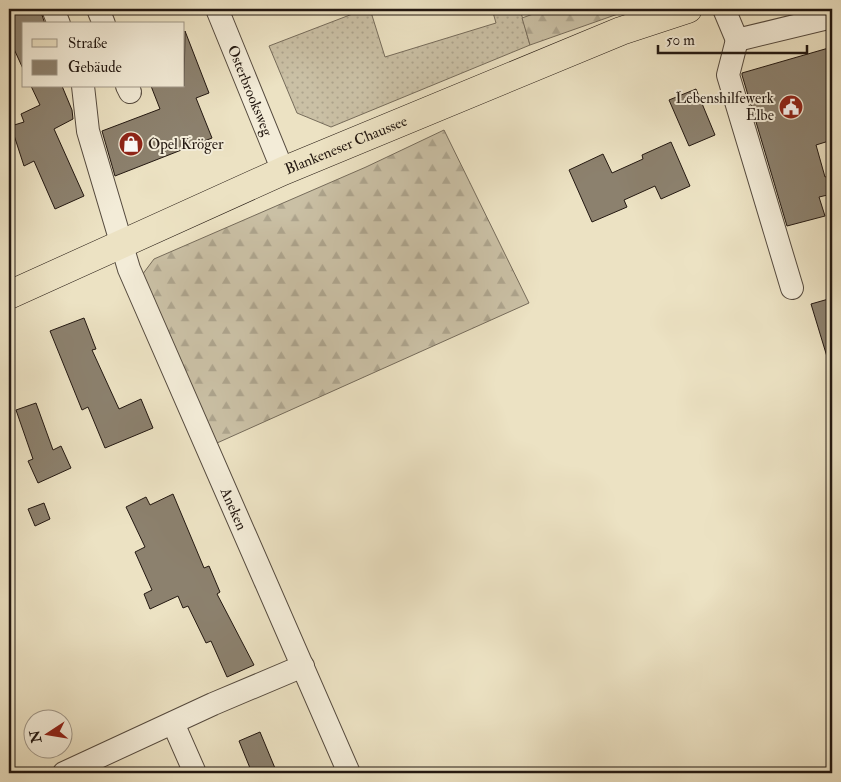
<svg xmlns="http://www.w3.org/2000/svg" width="841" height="782" font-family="'IM FELL Double Pica',serif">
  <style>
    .grass { fill: url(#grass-dots); stroke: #766c5b }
    .forest { fill: url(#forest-firs); stroke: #766c5b }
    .building { fill: #8c816e; stroke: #231811 }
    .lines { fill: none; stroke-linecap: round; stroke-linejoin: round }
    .minor-casing { stroke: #554a3e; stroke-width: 24 }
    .major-casing { stroke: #231811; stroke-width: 29 }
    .minor { stroke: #f3ecd8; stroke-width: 22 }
    .major { stroke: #ece2c3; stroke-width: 28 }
    .labels { text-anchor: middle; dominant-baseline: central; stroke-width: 4; stroke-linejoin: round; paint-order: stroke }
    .street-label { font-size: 15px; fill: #231811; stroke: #f3ecd8 }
    .poi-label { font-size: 15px; fill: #231811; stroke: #f3ecd8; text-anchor: end }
  </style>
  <defs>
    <pattern id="grass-dots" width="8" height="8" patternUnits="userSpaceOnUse" patternTransform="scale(1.25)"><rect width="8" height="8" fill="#cac0a5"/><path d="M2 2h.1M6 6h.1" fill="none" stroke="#ada48d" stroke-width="1.8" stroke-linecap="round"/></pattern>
    <pattern id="forest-firs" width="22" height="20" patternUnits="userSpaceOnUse" patternTransform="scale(1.25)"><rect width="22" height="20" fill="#cac0a5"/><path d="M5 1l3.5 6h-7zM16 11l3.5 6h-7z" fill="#ada48d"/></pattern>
  </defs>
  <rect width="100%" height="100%" fill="#ece2c3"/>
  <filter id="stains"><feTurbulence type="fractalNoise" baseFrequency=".004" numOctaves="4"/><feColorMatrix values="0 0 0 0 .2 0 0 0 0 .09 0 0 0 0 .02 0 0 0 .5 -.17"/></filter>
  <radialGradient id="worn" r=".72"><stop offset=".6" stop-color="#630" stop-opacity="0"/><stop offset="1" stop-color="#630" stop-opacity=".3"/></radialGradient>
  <polygon class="grass" points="354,9 370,9 385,57 496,23 492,9 520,9 530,45 331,127 297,113 269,46 355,13"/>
  <g class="forest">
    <polygon points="547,9 632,9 530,45 522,18"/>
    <polygon points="444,130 529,303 217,443 142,275 154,259 366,167"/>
  </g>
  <g class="building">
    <polygon points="9,9 40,9 45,24 24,24 24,71 9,38"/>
    <polygon points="185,31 209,93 196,98 212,138 115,176 102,131 160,109 151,86 184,86"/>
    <polygon points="832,47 832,140 816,145 825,177 828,176 832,194 819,197 825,216 787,226 742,75 742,73"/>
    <polygon points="31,86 62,86 72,110 73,119 54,129 84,196 55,209 34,161 24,166 11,126 24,122 21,114 40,105"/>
    <polygon points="696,89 715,135 689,146 669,100"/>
    <polygon points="671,142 690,186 661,199 655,186 624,200 627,207 592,222 569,170 603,154 612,173 643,159 642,155"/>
    <polygon points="832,298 832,359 828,360 811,304"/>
    <polygon points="84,318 96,349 92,350 119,409 141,399 153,428 105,448 88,407 82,410 50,331"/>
    <polygon points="36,403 53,450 61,446 71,468 38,483 28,461 33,459 16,410"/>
    <polygon points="173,494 204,568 209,566 220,592 217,594 254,665 227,677 211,641 206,643 188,606 183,608 178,596 150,609 144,594 152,590 135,552 145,547 126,507 146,497 150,505"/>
    <polygon points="44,503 50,519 35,526 28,509"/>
    <polygon points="260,732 277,773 252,773 239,741"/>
  </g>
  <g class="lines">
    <defs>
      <g id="minor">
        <polyline points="53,9 59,24"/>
        <polyline points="98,9 104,24"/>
        <path id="s1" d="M217 9 283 171"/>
        <polyline points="724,9 737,40 832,17"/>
        <polyline points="737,40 728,75 792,288"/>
        <path id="s2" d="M83 86 88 131 129 269 349 773"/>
        <polyline points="127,86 130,92"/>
        <polyline points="173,723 195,773"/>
        <polyline points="64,773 213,704 303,666"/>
      </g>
      <g id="major">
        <path id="s3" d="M9 295 283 171 621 31 688 9"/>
      </g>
    </defs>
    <use href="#minor" class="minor-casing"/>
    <use href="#major" class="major-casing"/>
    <use href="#minor" class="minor"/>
    <use href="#major" class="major"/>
  </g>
  <defs>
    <symbol id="civic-disc" viewBox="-11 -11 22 22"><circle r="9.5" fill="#8f2418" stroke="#f3ecd8"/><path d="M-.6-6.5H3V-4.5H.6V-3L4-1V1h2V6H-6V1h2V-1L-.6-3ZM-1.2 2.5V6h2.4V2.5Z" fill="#fff"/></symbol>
    <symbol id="shop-disc" viewBox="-11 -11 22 22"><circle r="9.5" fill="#8f2418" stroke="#f3ecd8"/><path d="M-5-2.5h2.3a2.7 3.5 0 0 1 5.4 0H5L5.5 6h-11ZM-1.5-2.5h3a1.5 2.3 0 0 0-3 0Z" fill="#fff"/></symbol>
  </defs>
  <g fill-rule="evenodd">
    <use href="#civic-disc" x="777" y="93" width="28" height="28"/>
    <use href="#shop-disc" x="117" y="130" width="28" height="28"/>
  </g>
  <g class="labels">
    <g class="street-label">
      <text stroke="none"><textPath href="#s1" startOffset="88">Osterbrooksweg</textPath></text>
      <text stroke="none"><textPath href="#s3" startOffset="369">Blankeneser Chaussee</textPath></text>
      <text stroke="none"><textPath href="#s2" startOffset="451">Aneken</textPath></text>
    </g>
    <g class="poi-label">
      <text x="774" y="98">Lebenshilfewerk<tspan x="774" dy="17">Elbe</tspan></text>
      <text x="148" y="144" text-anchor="start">Opel Kröger</text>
    </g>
  </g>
  <rect width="841" height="782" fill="none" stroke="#ece2c3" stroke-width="30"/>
  <rect x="10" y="10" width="821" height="762" fill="none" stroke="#231811" stroke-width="2.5"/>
  <rect x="15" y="15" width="811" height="752" fill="none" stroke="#231811"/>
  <rect x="22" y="22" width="162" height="65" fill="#f3ecd8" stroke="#a09788"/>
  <rect x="32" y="39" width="25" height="8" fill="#ece2c3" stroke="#a09788"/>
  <text x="68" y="48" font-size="15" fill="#231811">Straße</text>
  <rect x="32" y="60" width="25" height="15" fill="#8c816e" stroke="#a09788"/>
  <text x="68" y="72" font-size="15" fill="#231811">Gebäude</text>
  <g transform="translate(48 734) rotate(258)"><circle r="24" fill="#f3ecd8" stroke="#a09788"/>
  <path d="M0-4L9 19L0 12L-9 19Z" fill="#8f2418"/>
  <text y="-8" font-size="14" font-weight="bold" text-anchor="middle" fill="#231811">N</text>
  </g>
  <path d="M658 45v8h149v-8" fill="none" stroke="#231811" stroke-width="2.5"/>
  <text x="666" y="45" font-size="15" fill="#231811" stroke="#f3ecd8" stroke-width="4" paint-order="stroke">50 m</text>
  <rect width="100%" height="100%" filter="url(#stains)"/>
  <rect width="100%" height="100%" fill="url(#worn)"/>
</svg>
